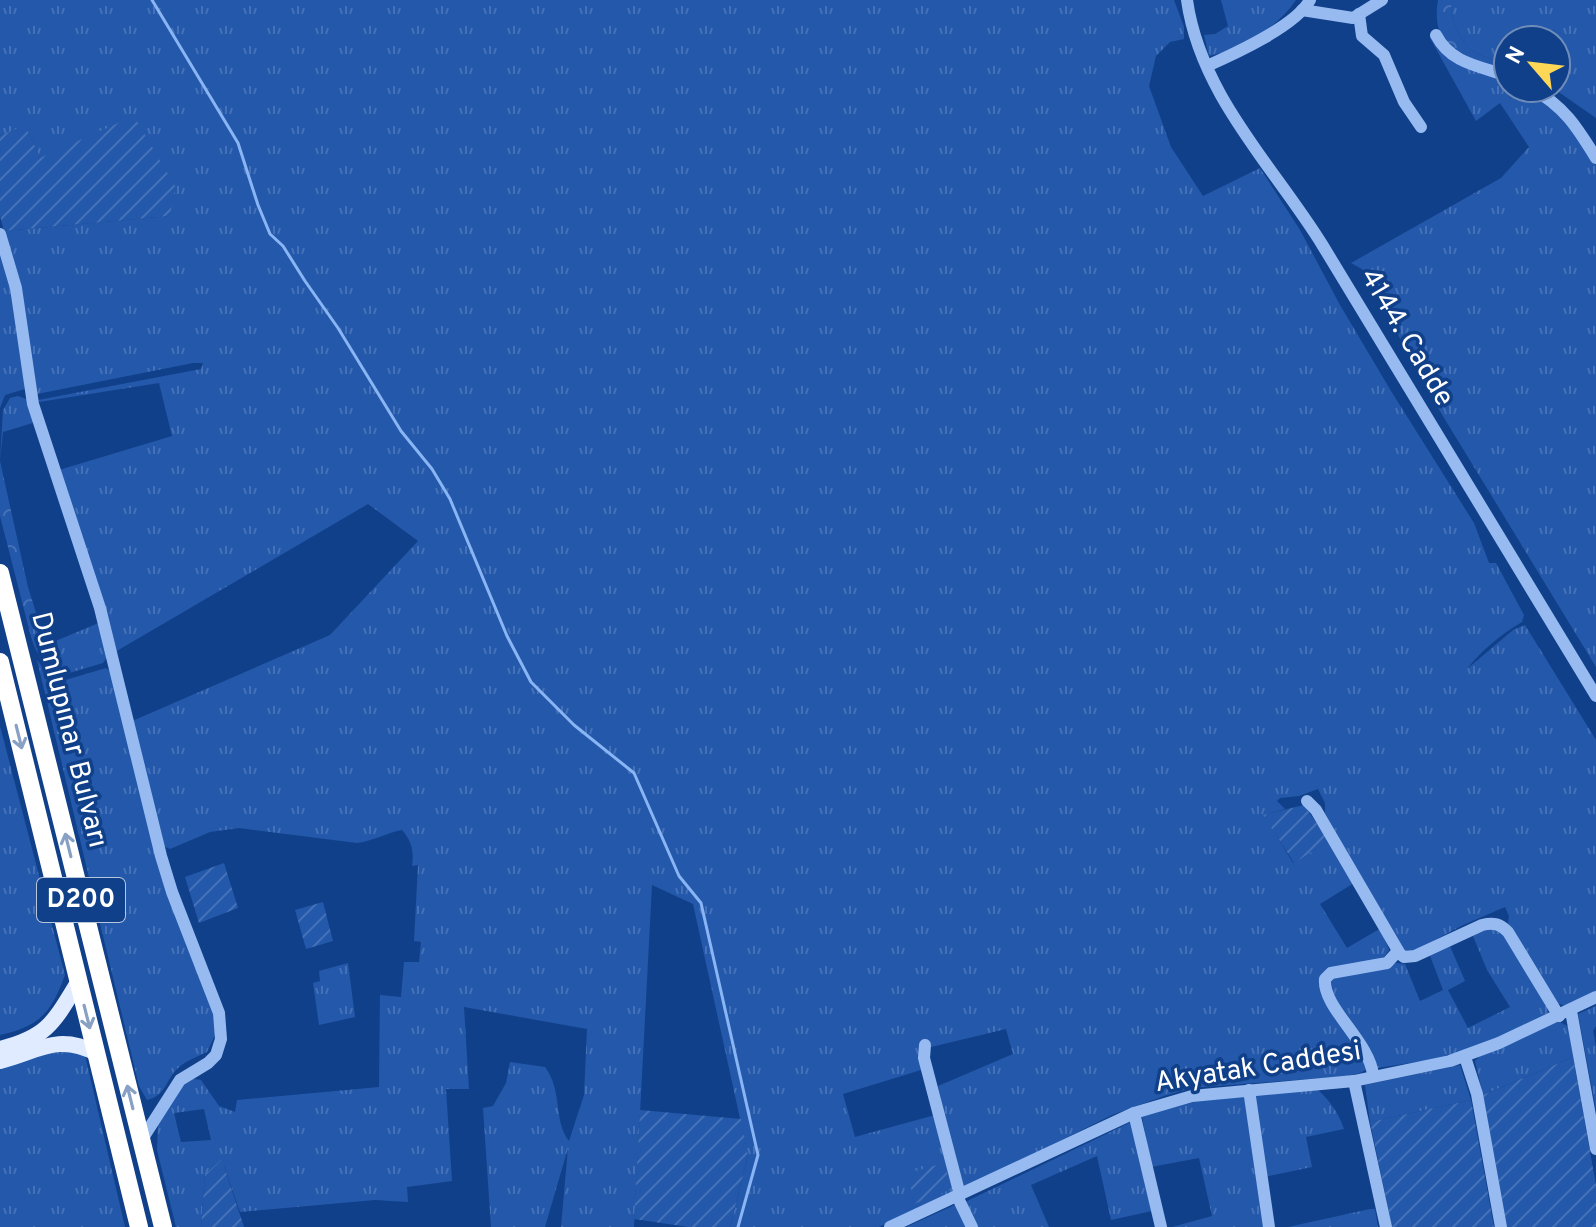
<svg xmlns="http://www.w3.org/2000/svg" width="1596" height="1227" font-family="Overpass,sans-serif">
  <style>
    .grass { fill: url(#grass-tufts); fill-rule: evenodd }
    .forest { fill: url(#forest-crowns) }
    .garden { fill: url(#garden-furrows) }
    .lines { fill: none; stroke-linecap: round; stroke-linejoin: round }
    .stream { stroke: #89b5f5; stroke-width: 3 }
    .minor { stroke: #97bbf1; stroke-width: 12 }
    .major { stroke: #e1ebff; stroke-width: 16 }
    .highway { stroke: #fff; stroke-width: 18 }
    .oneway { stroke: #88a0c4 }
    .labels { text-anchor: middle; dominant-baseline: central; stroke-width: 7; stroke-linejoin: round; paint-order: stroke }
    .shield { fill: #11408a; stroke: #b8c6dc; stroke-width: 2 }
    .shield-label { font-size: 26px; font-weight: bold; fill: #fff }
    .street-label { font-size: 28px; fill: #fff; stroke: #11408a }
  </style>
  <defs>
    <pattern id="grass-tufts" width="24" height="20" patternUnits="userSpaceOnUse" patternTransform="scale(2)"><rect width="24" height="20" fill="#2358aa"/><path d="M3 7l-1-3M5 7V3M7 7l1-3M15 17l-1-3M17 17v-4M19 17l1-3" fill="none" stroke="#4471b7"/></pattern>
    <pattern id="forest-crowns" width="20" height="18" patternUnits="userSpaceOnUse" patternTransform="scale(2)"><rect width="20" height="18" fill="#2358aa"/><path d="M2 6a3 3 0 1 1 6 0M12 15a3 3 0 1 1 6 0" fill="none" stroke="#4471b7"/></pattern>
    <pattern id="garden-furrows" width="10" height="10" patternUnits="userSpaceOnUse" patternTransform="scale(2)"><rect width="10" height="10" fill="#2358aa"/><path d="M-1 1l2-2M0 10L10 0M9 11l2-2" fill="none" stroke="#4471b7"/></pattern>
  </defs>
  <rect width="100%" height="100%" fill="#11408a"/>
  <g class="grass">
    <path d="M0 0H1174L1184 27V39L1170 42 1156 56 1149 86 1171 147 1203 196 1260 168 1300 230 1340 305 1391 391 1474 523 1489 563H1496L1524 615 1522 622C1501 634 1482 650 1467 669L1513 630 1525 625 1596 740V991L1566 1006 1556 1003 1508 923 1509 916 1505 907 1463 925 1414 951H1403L1325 813V803L1318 789 1299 796 1280 798 1277 801 1285 809 1264 815 1293 863 1329 841 1354 883 1320 904 1347 948 1381 928 1389 950 1384 957 1322 977 1369 1068 1360 1073 1348 1076 1192 1088 1164 1096 1112 1115 961 1190 938 1086 1013 1054 1006 1029 927 1048 921 1070 843 1094 855 1137 935 1115 955 1190 879 1227H730L748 1155 693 904 652 885 634 1227H561L568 1148 545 1227H491L483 1108 493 1106 506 1083 510 1062 545 1067C563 1091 553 1121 569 1141L584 1095 587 1029 464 1007 469 1089H446L452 1181 407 1187 408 1202 375 1200 240 1212 224 1166 205 1175 201 1227H176L157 1150 158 1123 188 1078 201 1080 219 1106 235 1112 237 1100 379 1087 380 995 401 997 404 962H419L421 942 414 941 418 865 412 866C414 852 412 841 402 830 386 833 373 841 357 843L239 828 210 832 170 849 163 846 130 722 330 635 418 541 368 504 115 652 59 470 172 436 159 383 39 402 38 400 201 369 203 363H193L37 394 4 231 169 216 40 158 25 126 0 136ZM204 1109 211 1140 181 1142 174 1113Z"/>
    <path d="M1221 0H1296C1277 28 1242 49 1209 56L1204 35 1215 34 1228 26Z"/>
    <path d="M1451 0H1596V118L1553 88H1556V40H1508V63C1498 60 1484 58 1476 53 1459 42 1450 19 1451 0Z"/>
    <path d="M1432 32C1447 68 1474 70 1508 80V88C1550 88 1577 132 1596 165V667L1438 408 1362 269 1351 263 1501 178 1529 147 1500 103 1476 121 1430 38Z"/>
    <polygon points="0,245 15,298 25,389 5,395 0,408"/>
    <polygon points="18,396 29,400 36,422 3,432 0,461 3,410 10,398"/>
    <path d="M101 622 109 654 103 663 59 676C41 663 34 650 29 629H41L46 645Z"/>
    <path d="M37 660 46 672 62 681 106 668 110 671 214 1009 216 1033 207 1052C197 1057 187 1060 178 1068 166 1079 166 1096 147 1100L139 1086Z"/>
    <path d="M0 726 65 975C51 1013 40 1026 0 1035Z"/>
    <polygon points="1495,927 1503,932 1549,1010 1548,1013 1482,1046 1430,1060 1377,1068 1334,997 1329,985 1330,978 1397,963 1405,964 1420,1001 1443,990 1429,953 1450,946 1465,981 1448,990 1468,1028 1510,1007 1487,970 1473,936 1485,928"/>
    <polygon points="348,963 355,1017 319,1025 313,983 320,981 319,971"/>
    <polygon points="1596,1006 1596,1026 1593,1031 1596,1046 1596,1110 1578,1014"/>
    <polygon points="1558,1021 1569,1027 1573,1057 1483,1095 1475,1061 1480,1056"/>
    <polygon points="59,1044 85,1055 125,1227 0,1227 0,1064"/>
    <polygon points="1460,1065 1471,1100 1370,1122 1365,1085"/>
    <path d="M1315 1087C1329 1100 1338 1111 1344 1129L1306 1137 1312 1167 1264 1177 1251 1093Z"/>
    <polygon points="1244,1096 1263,1227 1172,1227 1212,1216 1199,1158 1151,1167 1142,1116 1201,1100"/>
    <polygon points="1131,1122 1152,1211 1111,1220 1097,1156 1031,1185 1049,1227 976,1227 965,1202"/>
    <polygon points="957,1204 968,1227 906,1227"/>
    <polygon points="1370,1209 1375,1209 1378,1227 1288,1227"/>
  </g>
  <g class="forest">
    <path d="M1438 0H1451C1450 19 1459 42 1476 53 1484 58 1498 60 1508 63V73C1469 60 1429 51 1438 0Z"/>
    <polygon points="0,461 28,587 41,629 29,629 0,516"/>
  </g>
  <g class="garden">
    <polygon points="134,116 175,186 170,216 4,231 0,216 0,136 25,125 40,158"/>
    <polygon points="1304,805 1329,841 1294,863 1263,815"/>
    <polygon points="224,863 238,908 199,923 185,877"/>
    <polygon points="323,902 333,941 306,949 295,910"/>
    <polygon points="1573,1057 1596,1185 1596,1227 1507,1227 1483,1095"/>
    <polygon points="1471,1100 1494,1227 1392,1227 1370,1122"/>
    <polygon points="640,1110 741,1119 748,1155 730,1227 688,1227 634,1219"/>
    <polygon points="221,1160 224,1166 244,1227 201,1227 205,1175"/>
    <polygon points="944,1163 952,1189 914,1204 908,1173"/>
  </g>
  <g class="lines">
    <polyline class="stream" points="152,0 238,143 258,205 270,234 283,246 305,281 338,328 401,431 432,469 450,499 507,636 531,682 574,725 634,773 679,876 701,903 758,1155 738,1227"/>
    <g class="minor">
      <path d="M1187 0C1200 95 1275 168 1323 246 1415 396 1504 547 1596 696"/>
      <polyline points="1302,10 1353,18 1382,0"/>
      <polyline points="1359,14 1362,36 1384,55 1404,102 1421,127"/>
      <path d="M1436 35C1451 64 1480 66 1508 76"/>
      <path d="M1207 66C1234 54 1296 26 1310 0"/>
      <path d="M1531 88C1564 106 1577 127 1596 158"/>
      <polyline points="0,234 16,288 33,404 100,608 161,856 172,892 219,1013 221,1039 216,1055 208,1063 180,1080 141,1141"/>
      <path d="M1307 801 1316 810 1400 954 1404 957 1415 956 1482 925C1494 922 1500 924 1508 932L1559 1016"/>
      <polyline points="1571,1011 1596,1149"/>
      <polyline points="925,1045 924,1058 960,1195"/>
      <polyline points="1465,1057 1477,1094 1501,1227"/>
      <path d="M1373 1075C1370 1042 1322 1007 1325 979L1331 973 1387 963 1398 951"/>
      <polyline points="1354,1081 1386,1227"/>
      <polyline points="1249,1090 1269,1227"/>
      <polyline points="1134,1113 1161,1227"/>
      <polyline points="957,1196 972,1227"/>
      <polyline points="890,1227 1134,1113 1192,1096 1354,1081 1450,1061 1499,1043 1596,997"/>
    </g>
    <g class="major">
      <path d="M0 1049C48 1037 54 1022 79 981"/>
      <path d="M0 1061C38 1051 58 1033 96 1053"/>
    </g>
    <g class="highway">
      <polyline points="0,573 163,1227"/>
      <polyline points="0,662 139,1227"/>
    </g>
  </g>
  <defs><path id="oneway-shaft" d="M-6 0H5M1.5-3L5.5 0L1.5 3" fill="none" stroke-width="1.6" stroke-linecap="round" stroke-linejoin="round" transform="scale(2)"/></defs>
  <g class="oneway">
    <use href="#oneway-shaft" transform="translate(19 737) rotate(76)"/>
    <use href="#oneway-shaft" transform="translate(68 845) rotate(-104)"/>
    <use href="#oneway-shaft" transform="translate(87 1017) rotate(76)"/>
    <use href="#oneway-shaft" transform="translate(130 1097) rotate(-104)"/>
  </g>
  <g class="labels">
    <rect class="shield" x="37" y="878" width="88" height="44" rx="6"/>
    <g class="shield-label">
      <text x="81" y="900">D200</text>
    </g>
    <g class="street-label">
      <text transform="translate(1406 338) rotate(59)">4144. Cadde</text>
      <text transform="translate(68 730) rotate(76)">Dumlupınar Bulvarı</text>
      <text transform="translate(1258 1068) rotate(-9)">Akyatak Caddesi</text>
    </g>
  </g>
  <g transform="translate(1532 64) rotate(298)"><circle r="38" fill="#11408a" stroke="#708cb9" stroke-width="2"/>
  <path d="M0-6L14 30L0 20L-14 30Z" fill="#ffd757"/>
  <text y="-12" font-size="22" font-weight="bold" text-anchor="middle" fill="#ffffff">N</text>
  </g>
</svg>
